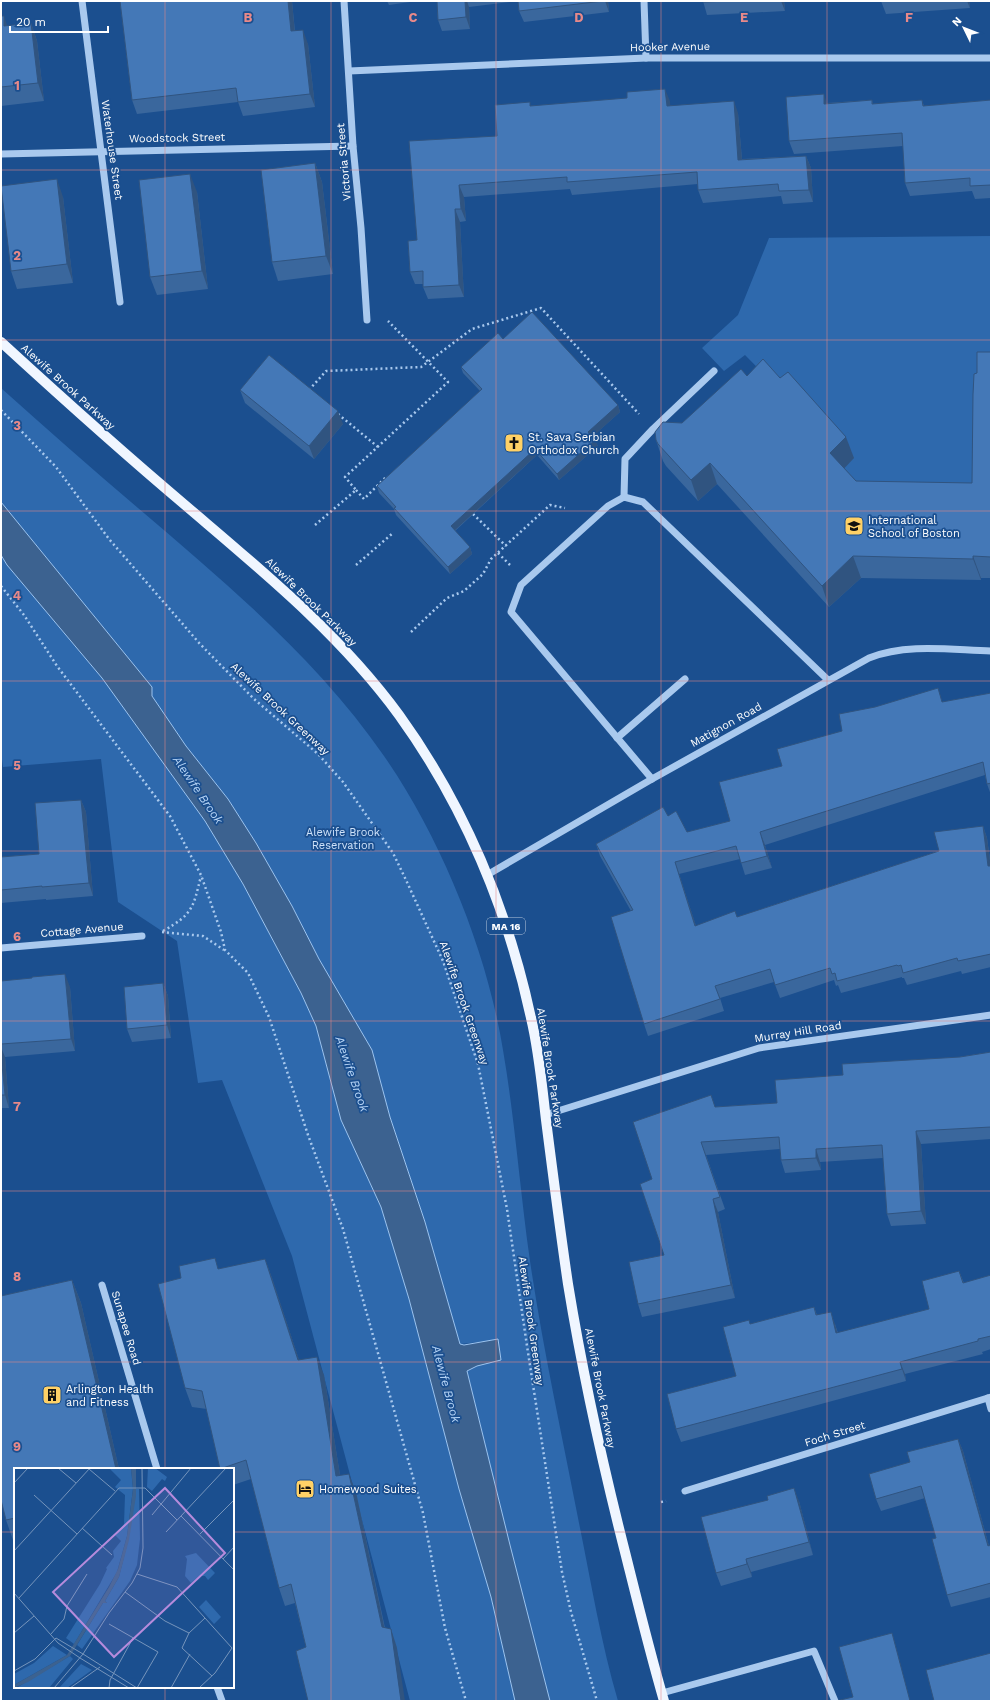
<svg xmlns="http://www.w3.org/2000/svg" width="992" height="1702" font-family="'Work Sans',sans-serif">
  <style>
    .green { fill: #2e69ad }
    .water { fill: #3c6290; stroke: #9cc4f0 }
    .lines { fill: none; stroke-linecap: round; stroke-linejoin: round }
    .path { stroke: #a9c9ee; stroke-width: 2.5; stroke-dasharray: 2 3; stroke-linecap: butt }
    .minor { stroke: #a9c9ee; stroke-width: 7 }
    .major { stroke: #f0f6ff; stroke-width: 10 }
    .wall { fill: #3a679d }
    .shaded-wall { fill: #305480 }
    .building { fill: #4478b7; stroke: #305480 }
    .grid { fill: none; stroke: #e88989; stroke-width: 1; stroke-opacity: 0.55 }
    .labels { text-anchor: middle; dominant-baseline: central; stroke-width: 3.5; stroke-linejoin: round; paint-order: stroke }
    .shield { fill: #1b4f8f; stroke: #bbcadd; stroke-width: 1 }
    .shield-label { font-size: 10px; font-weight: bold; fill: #fff }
    .street-label { font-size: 11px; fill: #fff; stroke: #1b4f8f }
    .poi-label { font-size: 11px; fill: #fff; stroke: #1b4f8f; text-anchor: start }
    .park-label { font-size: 11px; fill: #cfe3fa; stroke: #1b4f8f }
    .water-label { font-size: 12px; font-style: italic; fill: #b5d3f5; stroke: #1b4f8f }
    .inset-road { fill: none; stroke: #7695bc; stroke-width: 1 }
    .view { fill: #b68bdc; fill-opacity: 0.15; stroke: #b68bdc; stroke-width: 2 }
    .inset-edge { fill: none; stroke: #fff; stroke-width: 2 }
    .grid-label { font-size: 13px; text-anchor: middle; font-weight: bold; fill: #e88989; stroke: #1b4f8f; stroke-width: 3.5; stroke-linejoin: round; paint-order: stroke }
  </style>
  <rect width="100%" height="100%" fill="#1b4f8f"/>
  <g class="green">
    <polygon points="991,236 991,374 973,384 974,421 979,505 877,503 838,475 847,458 745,355 724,371 702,348 738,315 769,238"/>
    <path d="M1 388C46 428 92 469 138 508 226 583 318 660 384 756 441 838 487 951 503 1050 515 1120 520 1191 530 1261 543 1349 562 1435 579 1523 591 1582 601 1643 618 1701H550L510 1545 467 1371 477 1366 487 1363 498 1340 460 1344 425 1222 390 1117 319 959 292 906 256 843 228 799 186 746 152 696V687L1 502Z"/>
    <polygon points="1,555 7,565 102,678 205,821 243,884 301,993 316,1026 341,1120 381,1207 409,1299 459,1489 491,1597 515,1701 410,1701 292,1256 222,1080 198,1083 177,941 118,902 101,759 3,767 1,752"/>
  </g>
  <polygon class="water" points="1,502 152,687 152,696 186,746 228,799 256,843 292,906 319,959 372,1050 390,1117 425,1222 460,1344 464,1345 498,1339 501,1360 477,1366 467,1371 510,1545 550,1701 515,1701 491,1597 459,1489 409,1299 381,1207 341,1120 316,1026 301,993 243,884 205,821 102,678 7,565 1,555"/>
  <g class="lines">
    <g class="path">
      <polyline points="309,390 326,371 421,367 472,329 541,308 639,414"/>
      <polyline points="1,410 56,467 109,539 200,644 254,699 318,754 343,782 393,853 406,880 443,961 478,1064 507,1209 527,1346 562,1572 571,1612 597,1701"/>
      <polyline points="338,414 378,447"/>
      <polyline points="356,490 364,499 387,476 389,478"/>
      <polyline points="473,514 506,546"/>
      <polyline points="315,525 356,490 345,477 448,382 388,321"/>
      <polyline points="498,553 510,565"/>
      <polyline points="356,565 393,533"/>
      <polyline points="1,586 24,615 57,666 170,816 201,875 221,932 225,950 248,973 269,1017 308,1135 343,1229 423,1513 445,1628 466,1701"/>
      <polyline points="411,632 447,598 464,591 483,574 491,559 550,505 565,508"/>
      <path d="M163 931C193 914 193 908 201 876"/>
      <polyline points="162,932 203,936 224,950"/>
      <polyline points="661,1502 666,1501"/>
    </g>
    <g class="minor">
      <polyline points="82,1 120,302"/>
      <polyline points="344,1 353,146 361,228 367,320"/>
      <polyline points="644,1 646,58"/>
      <polyline points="349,71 646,58 991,58"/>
      <polyline points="1,154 353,146"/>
      <polyline points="624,497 625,459 653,429 714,371"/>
      <polyline points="617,738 685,679"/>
      <polyline points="652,779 511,612 521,585 608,506 624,497 643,502 828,680"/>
      <path d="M487 875 652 779 869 658C907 643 951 650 991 651"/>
      <polyline points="1,948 142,936"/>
      <polyline points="545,1115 759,1048 991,1015"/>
      <polyline points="102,1285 157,1469"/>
      <polyline points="988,1398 991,1409"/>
      <polyline points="685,1491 991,1397"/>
      <polyline points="217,1687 222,1701"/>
      <polyline points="662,1693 814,1651 835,1701"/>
    </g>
    <path class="major" d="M1 342C61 397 122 452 185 505 261 570 339 633 399 715 464 805 508 910 531 1018 539 1051 542 1086 546 1120 553 1175 560 1230 568 1284 583 1376 603 1466 626 1556 638 1604 650 1653 664 1701"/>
  </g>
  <g class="wall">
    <polygon points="120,1 292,1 295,31 308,44 315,107 243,116 238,102 137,114 132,100"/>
    <polygon points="387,1 417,1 389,5"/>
    <polygon points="437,1 518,1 469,7 470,29 442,31 438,20"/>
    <polygon points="518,1 608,1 609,12 524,22 519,11"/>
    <polygon points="703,1 784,1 785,11 707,15"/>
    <polygon points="881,1 969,1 970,8 886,14"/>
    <polygon points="1,16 7,26 31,23 37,41 44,101 1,106"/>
    <polygon points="872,100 873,104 922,100 924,106 991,100 991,198 975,199 972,191 910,196 905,183 903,146 794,154 789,141 827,103"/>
    <polygon points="670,101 670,106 738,113 742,159 806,156 811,168 813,202 783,204 781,196 703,203 698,190 698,184 572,195 570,189 464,197 466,221 460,222 464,297 428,299 423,287 423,284 415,284 410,272 417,240 497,136 531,106"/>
    <polygon points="315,163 322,182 333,274 278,281 272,262"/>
    <polygon points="197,192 208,289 157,295 150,277"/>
    <polygon points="63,197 73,283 17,289 11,271"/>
    <polygon points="503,339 618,405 620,412 592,437 598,446 559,480 537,455 455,531 470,547 472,554 450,574 396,515 394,509 379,493 377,486 480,391 463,373 461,367"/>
    <polygon points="991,344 991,578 981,578 981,580 861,578 829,607 717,484 698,501 666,466 663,461 656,440 682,423 747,376 780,378 854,458 844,468 856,481 972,483 977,373 991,352"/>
    <polygon points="240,390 343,424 314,459 245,403"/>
    <polygon points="991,693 991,795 987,784 985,775 765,845 772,868 745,875 740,859 679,874 696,926 737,917 939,851 983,826 987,838 991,866 991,967 962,974 961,971 907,985 904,978 902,978 902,977 841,993 838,985 836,986 834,980 780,998 774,982 720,998 724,1011 648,1036 644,1024 631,911 600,856 596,844 668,816 687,832 730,821 782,766 842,731 942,702"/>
    <polygon points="81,800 86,812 93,896 46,900 46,899 1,903 1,857 39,854"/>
    <polygon points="1,981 70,987 75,1051 5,1057 9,1108 1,1108"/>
    <polygon points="163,983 168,996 171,1038 132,1042 127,1029"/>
    <polygon points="991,1052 991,1139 921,1144 926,1224 891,1226 887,1214 883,1158 820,1162 821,1170 785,1173 781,1160 780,1149 706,1155 725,1209 718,1212 735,1298 642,1317 638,1304 664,1255 652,1179 715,1107 777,1103 843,1075"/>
    <polygon points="265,1259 272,1278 299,1360 324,1375 340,1475 356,1492 385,1628 391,1629 397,1648 306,1647 295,1603 285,1606 279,1588 251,1479 233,1485 233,1469 220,1469 207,1409 192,1407 185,1388 219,1269"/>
    <polygon points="959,1271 964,1283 991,1275 991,1349 982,1352 983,1354 905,1374 906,1381 681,1442 676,1429 814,1307 817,1315 835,1324 838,1333 929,1309"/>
    <polygon points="72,1280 81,1303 119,1469 15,1469 15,1543 14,1543 6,1520 1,1500 1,1296"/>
    <polygon points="958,1439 963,1451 989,1546 991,1548 991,1597 951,1607 947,1595 936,1538 925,1498 881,1511 876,1499 910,1462"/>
    <polygon points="799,1501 813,1555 751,1572 752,1577 721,1586 716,1573"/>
  </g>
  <g class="shaded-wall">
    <polygon points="288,1 292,1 296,45 291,31"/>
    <polygon points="465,1 467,1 469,7 470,29 466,17"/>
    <polygon points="605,1 608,1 609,12"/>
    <polygon points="781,1 784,1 785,11"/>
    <polygon points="967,1 969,1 970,8"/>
    <polygon points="4,16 10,34 4,26"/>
    <polygon points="31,23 37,41 44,101 38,83"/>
    <polygon points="303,30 308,44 315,107 310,94"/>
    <polygon points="665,89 670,101 671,119 667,106"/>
    <polygon points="824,94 828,107 824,104"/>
    <polygon points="734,101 738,113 743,172 738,160"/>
    <polygon points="806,156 811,168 813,202 809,190"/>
    <polygon points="315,163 322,182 333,274 326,256"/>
    <polygon points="190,174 197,192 208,289 202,271"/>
    <polygon points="57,179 63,197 73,283 67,264"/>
    <polygon points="459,185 464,197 466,221 461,209"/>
    <polygon points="455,209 460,222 464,297 459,285"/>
    <polygon points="618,405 620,412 590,439 588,432"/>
    <polygon points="338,411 343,424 314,459 309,446"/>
    <polygon points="846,437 854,458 838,475 830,453"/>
    <polygon points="595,440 598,446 559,480 557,474"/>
    <polygon points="535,449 537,455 453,532 451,526"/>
    <polygon points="710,463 717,484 698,501 691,480"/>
    <polygon points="470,547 472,554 450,574 448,567"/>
    <polygon points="853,556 861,578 829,607 822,586"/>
    <polygon points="973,556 981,578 981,580 973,559"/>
    <polygon points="81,800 86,812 93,896 89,883"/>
    <polygon points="983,826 987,838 991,868 988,866"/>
    <polygon points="760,832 765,845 772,868 767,856"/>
    <polygon points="675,862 679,874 700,938 695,926"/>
    <polygon points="65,974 70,987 75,1051 71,1039"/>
    <polygon points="163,983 168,996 171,1038 167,1025"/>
    <polygon points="1,1047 5,1057 9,1108 5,1095 1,1055"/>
    <polygon points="916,1131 921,1144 926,1224 921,1211"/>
    <polygon points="816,1149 820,1162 821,1170 816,1158"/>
    <polygon points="713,1199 718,1212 735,1298 731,1285"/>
    <polygon points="265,1259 272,1278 305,1378 298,1360"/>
    <polygon points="72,1280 81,1303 119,1469 116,1469"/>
    <polygon points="831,1312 835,1324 841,1346 836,1333"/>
    <polygon points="317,1357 324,1375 343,1494 336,1476"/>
    <polygon points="900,1362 905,1374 906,1381 902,1369"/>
    <polygon points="958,1439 963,1451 991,1554 988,1546"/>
    <polygon points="349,1474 356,1492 388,1645 382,1627"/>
    <polygon points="794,1488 799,1501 813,1555 809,1542"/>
    <polygon points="746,1559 751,1572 752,1577 747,1564"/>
    <polygon points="391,1629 397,1648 405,1701 401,1701"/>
    <polygon points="892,1633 894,1639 910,1701"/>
  </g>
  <g class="building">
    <polygon points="120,1 288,1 291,31 303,30 310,94 238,102 236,88 132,100"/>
    <polygon points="437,1 465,1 466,17 438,20"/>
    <polygon points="518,1 603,1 519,11"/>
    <polygon points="703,1 730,1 703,2"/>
    <polygon points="1,16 4,16 4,26 31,23 38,83 1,87"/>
    <polygon points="665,89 667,106 734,101 738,160 806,156 809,190 779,191 778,184 698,190 697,172 567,182 567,177 459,185 461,209 455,209 459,285 423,287 423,271 410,272 408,241 417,240 409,141 497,136 495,105 530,102 530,106 627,98 627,92"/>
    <polygon points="824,94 824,104 872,100 872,104 922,100 923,106 991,100 991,185 970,186 970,178 905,183 902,133 789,141 786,97"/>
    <polygon points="315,163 326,256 272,262 261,170"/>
    <polygon points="190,174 202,271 150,277 139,180"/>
    <polygon points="57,179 67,264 11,271 1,186"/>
    <polygon points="532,312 618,405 588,432 595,440 557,474 535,449 451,526 470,547 448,567 394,508 396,507 377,486 482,389 461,367 498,333 503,339"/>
    <polygon points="991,344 991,557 973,556 973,559 853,556 822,586 710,463 691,480 658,444 656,440 655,432 663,422 682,423 741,369 747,376 763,359 780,378 788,372 846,437 830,453 856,481 972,483 973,394 974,374 977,373 977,352 991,352"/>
    <polygon points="269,355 338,411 309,446 240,390"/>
    <polygon points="938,688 942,702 991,693 991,783 987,784 983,762 760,832 767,856 741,863 736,846 675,862 695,926 735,911 737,917 939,851 934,832 983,826 988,866 991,866 991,954 958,961 957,958 903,973 901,965 898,966 897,965 837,981 835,973 832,974 830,968 775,985 770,969 715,986 720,999 644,1024 611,917 633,910 596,844 663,807 668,816 676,811 687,832 730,821 719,782 782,766 777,749 842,731 839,714 875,707"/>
    <polygon points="81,800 89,883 42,887 42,886 1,890 1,857 39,854 35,803"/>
    <polygon points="65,974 71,1039 1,1044 1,981 32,978 32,977"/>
    <polygon points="163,983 167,1025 127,1029 124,987"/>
    <polygon points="991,1052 991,1127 916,1131 921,1211 887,1214 882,1145 816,1149 816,1158 781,1160 779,1137 701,1142 720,1197 713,1199 731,1285 638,1304 629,1262 664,1255 640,1184 652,1179 633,1122 711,1095 715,1107 777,1103 775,1080 843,1075 842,1064 960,1057"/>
    <polygon points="1,1055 5,1095 1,1095"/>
    <polygon points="215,1258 218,1269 265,1259 298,1360 317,1357 336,1476 349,1474 382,1627 391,1629 401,1701 308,1701 296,1651 306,1647 291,1584 279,1588 246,1460 220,1469 202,1391 185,1388 158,1284 181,1278 179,1266"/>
    <polygon points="959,1271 963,1283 991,1275 991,1336 978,1339 978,1341 900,1362 902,1369 676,1429 667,1394 736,1376 723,1327 749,1320 750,1324 814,1307 816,1315 831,1312 836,1333 929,1309 922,1281"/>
    <polygon points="72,1280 116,1469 15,1469 15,1518 6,1520 1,1500 1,1296"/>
    <polygon points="958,1439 988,1546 990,1545 991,1549 991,1583 947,1595 932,1539 936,1538 921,1486 876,1499 869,1474 910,1462 907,1452"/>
    <polygon points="794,1488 809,1542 746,1559 747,1564 716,1573 701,1517 768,1500 767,1496"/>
    <polygon points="892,1633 910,1701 836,1701 853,1697 839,1647"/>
    <polygon points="991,1653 991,1701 934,1701 926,1670"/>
  </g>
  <path class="grid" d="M165 1V1469M331 1V1701M496 1V1701M661 1V1701M827 1V1701M1 170H991M1 340H991M1 511H991M1 681H991M1 851H991M1 1021H991M1 1191H991M1 1362H991M1 1532H15M233 1532H991M165 1687V1701"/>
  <defs>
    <symbol id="church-square" viewBox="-11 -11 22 22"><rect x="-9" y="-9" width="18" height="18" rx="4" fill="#ffd166" stroke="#1b4f8f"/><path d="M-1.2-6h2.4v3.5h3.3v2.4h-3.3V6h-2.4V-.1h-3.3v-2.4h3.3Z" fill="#111"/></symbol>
    <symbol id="school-square" viewBox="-11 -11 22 22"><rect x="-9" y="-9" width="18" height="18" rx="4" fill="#ffd166" stroke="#1b4f8f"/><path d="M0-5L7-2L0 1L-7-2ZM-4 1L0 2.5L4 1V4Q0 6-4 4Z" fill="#111"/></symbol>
    <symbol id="building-square" viewBox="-11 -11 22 22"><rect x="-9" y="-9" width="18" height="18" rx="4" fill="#ffd166" stroke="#1b4f8f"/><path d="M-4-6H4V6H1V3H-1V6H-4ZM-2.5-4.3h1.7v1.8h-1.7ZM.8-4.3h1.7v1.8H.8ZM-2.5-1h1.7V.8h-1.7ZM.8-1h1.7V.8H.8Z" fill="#111"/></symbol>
    <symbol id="hotel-square" viewBox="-11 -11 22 22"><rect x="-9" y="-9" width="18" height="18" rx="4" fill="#ffd166" stroke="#1b4f8f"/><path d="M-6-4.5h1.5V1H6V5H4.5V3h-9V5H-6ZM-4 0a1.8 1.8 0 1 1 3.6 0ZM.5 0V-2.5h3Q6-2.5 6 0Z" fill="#111"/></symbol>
  </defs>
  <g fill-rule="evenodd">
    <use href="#church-square" x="503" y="432" width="22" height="22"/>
    <use href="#school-square" x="843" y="515" width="22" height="22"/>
    <use href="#building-square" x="41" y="1384" width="22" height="22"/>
    <use href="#hotel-square" x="294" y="1478" width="22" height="22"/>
  </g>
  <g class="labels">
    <rect class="shield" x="487" y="918" width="38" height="16" rx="3"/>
    <g class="shield-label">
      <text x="506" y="926">MA 16</text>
    </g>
    <g class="street-label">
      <text transform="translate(670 47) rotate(-1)">Hooker Avenue</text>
      <text transform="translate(177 138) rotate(-1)">Woodstock Street</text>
      <text transform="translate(112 150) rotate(82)">Waterhouse Street</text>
      <text transform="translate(344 162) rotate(-95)">Victoria Street</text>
      <text transform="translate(68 387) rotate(42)">Alewife Brook Parkway</text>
      <text transform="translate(311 602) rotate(44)">Alewife Brook Parkway</text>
      <text transform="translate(280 709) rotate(43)">Alewife Brook Greenway</text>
      <text transform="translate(726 725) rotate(-29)">Matignon Road</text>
      <text transform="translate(82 930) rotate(-5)">Cottage Avenue</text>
      <text transform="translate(464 1003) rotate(71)">Alewife Brook Greenway</text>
      <text transform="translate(798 1032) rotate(-9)">Murray Hill Road</text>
      <text transform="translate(550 1068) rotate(81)">Alewife Brook Parkway</text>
      <text transform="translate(531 1321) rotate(82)">Alewife Brook Greenway</text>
      <text transform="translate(126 1328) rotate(73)">Sunapee Road</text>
      <text transform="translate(600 1388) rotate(79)">Alewife Brook Parkway</text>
      <text transform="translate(835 1434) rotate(-17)">Foch Street</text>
    </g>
    <g class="poi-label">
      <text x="528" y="437">St. Sava Serbian<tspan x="528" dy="13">Orthodox Church</tspan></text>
      <text x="868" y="520">International<tspan x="868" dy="13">School of Boston</tspan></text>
      <text x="66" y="1389">Arlington Health<tspan x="66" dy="13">and Fitness</tspan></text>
      <text x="319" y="1489">Homewood Suites</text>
    </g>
    <g class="park-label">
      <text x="343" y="832">Alewife Brook<tspan x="343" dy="13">Reservation</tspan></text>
    </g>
    <g class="water-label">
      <text transform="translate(198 790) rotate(56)">Alewife Brook</text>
      <text transform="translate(352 1074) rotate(71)">Alewife Brook</text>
      <text transform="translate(446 1384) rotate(75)">Alewife Brook</text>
    </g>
  </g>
  <g transform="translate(14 1468)">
    <rect width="220" height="220" fill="#1b4f8f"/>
    <path d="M95 0H117L119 21 113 68 103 104 60 176 52 170 86 116 93 101 92 100 100 89 99 83 107 73 101 67 110 56 111 27 101 19 107 12ZM134 0H141L153 9 151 13 148 11 138 23 133 19ZM122 21H125L126 71 123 97 116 113 68 181 63 177 89 135H93L91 133 105 109 114 73ZM182 85 201 105 194 112 191 108H185L177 115 171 108 173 91 171 88ZM192 132 207 149 200 156 185 139ZM39 178 53 187 0 217V206L20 195ZM56 188 59 191 35 220H2ZM67 196 78 202 53 220H45Z" fill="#2e69ad"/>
    <path d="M117 0H122V28L115 72 105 109 91 133 93 135H89L56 188 14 214 0 220V217L53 187 95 119 104 101 113 68 119 21Z" fill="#3c6290"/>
    <path class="inset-road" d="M44 0 62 15M75 1 101 23M0 15 14 0M20 27 63 66M138 47 177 0M167 48 220 102M68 60 98 87M152 64 212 0M186 66 220 32M0 83 76 0M209 91 220 79M123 106 163 119 218 180 201 205 185 220M111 124 151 153 175 165M0 125 44 175 66 190M5 130 105 20H131L163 52M191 150 175 165 168 180 198 208M95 156 144 184 123 220M0 165 20 148M37 166 50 151 53 138 73 106M66 190 115 220M0 203 21 191 42 170M40 220 69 186 42 170M56 220 86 199M95 220 96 212 119 170M123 220 69 186 95 145 118 115 126 100 129 80 128 0M157 220 176 186"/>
    <path class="view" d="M151 20 211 85 100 189 39 124Z"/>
    <rect width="220" height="220" class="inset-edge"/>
  </g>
  <g class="grid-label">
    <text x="248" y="22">B</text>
    <text x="413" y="22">C</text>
    <text x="579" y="22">D</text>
    <text x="744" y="22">E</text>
    <text x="909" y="22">F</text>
    <text x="17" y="90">1</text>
    <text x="17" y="260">2</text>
    <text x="17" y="430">3</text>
    <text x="17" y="600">4</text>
    <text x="17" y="770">5</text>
    <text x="17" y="941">6</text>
    <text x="17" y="1111">7</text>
    <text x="17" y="1281">8</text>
    <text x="17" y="1451">9</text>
  </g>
  <rect width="992" height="1702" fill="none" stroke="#ffffff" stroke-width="4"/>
  <g transform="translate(964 28) rotate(313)" stroke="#1b4f8f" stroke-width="3" paint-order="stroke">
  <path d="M0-3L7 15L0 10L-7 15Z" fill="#ffffff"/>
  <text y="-6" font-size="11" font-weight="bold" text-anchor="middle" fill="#ffffff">N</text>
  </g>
  <path d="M10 26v6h98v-6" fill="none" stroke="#ffffff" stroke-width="2"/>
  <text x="16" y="26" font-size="12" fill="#ffffff" stroke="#1b4f8f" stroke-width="3" paint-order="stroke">20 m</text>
</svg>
